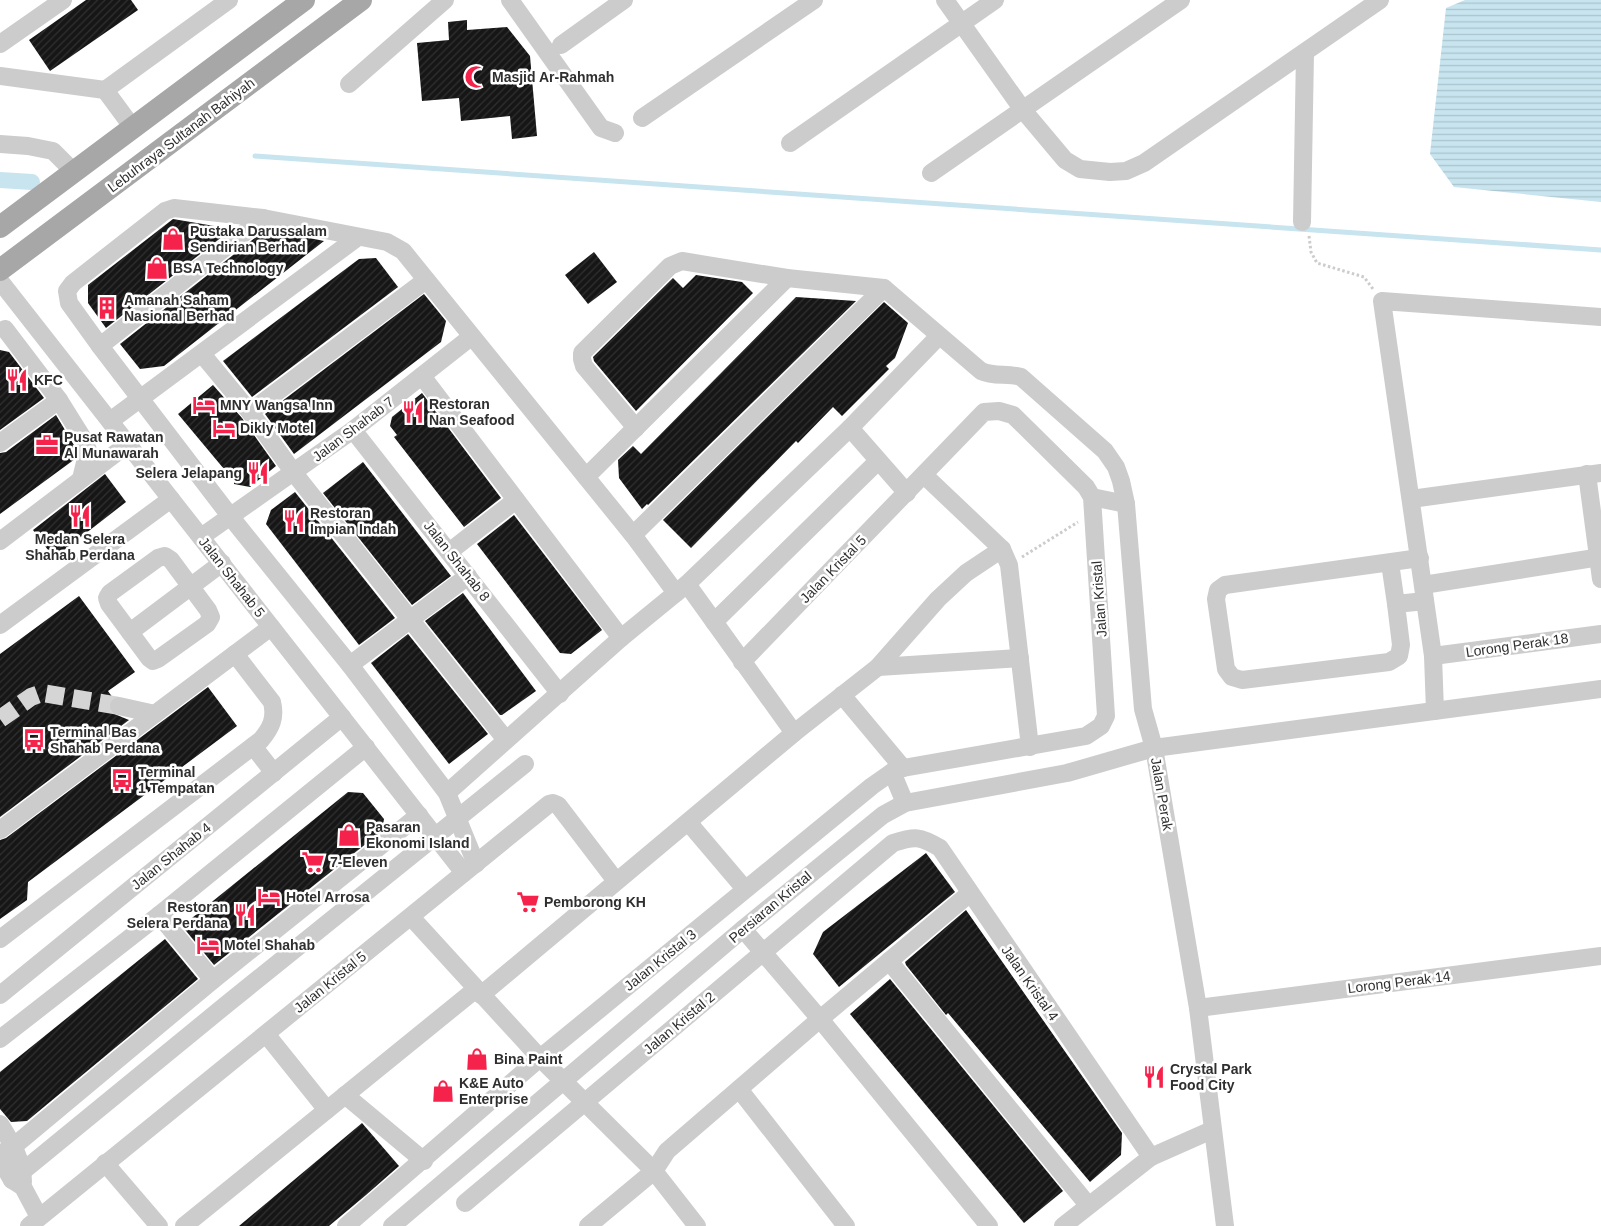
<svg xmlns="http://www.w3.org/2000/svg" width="1601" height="1226" font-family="Helvetica,sans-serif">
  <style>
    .water { fill: url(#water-rules) }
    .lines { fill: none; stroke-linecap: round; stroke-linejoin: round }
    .stream { stroke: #c7e4ef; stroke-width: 5 }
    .canal { stroke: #c7e4ef; stroke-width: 16 }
    .building { fill: url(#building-hatch) }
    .minor-tunnel { stroke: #d5d5d5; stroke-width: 18; stroke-dasharray: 18 9; stroke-linecap: butt }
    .path { stroke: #ccc; stroke-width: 3; stroke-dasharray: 2.5 2.5; stroke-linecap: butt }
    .minor { stroke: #ccc; stroke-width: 18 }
    .major { stroke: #a7a7a7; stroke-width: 22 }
    .labels { text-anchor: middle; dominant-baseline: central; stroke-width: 5; stroke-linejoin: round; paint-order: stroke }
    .poi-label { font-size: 14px; font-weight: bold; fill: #2f2f2f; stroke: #fff; text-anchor: start }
    .street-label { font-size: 14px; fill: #2f2f2f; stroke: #fff }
  </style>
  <defs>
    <pattern id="water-rules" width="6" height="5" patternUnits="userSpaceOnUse" patternTransform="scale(1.25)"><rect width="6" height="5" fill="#c7e4ef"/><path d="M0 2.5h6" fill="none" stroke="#abc4cd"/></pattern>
    <pattern id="building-hatch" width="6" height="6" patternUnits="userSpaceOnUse" patternTransform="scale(1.25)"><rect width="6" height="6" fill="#161616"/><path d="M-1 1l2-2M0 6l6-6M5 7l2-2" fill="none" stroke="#303030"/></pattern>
  </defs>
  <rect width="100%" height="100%" fill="#fff"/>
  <polygon class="water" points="1465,0 1601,0 1601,202 1454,187 1430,154 1446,8"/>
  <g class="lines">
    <polyline class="stream" points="255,156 1601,250"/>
    <polyline class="canal" points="0,180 32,182"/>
  </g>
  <g class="building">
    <polygon points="86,0 131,0 138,10 50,71 29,40"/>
    <polygon points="467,20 467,30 507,27 530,56 537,136 512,139 510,116 461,121 459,98 422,101 417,43 449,40 448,22"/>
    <polygon points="173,219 232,229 106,328 88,303 88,285"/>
    <polygon points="266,229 324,241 164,366 140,369 120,344 261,233 263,234 262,232"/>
    <polygon points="594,252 617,282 588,304 565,275"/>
    <polygon points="376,258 398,287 252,397 223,361 359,259"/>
    <polygon points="696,275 742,282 753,293 636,411 594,361 593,357 673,278 683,288"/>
    <polygon points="424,294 446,321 441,342 294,454 265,414"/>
    <polygon points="796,297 856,301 648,505 647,504 642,509 619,478 618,460 633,446 641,454"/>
    <polygon points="884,302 908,323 895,358 886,366 889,369 842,416 833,407 798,443 796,441 691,548 663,520"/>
    <polygon points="0,350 9,352 44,398 0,430"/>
    <polygon points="213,385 242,418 276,466 250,487 234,484 234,481 178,414"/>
    <polygon points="422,393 501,498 464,527 394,437 397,435 390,426 392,417"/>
    <polygon points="56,415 74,445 77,451 75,459 0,514 0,453 6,452"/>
    <polygon points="363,462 451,576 412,605 323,493"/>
    <polygon points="105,474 126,502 54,558 33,530"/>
    <polygon points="295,492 395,618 359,645 266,524 271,510"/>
    <polygon points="514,515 602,630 571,654 560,653 477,544"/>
    <polygon points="463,593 536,691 502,715 500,715 425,621"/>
    <polygon points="79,596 135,672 108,691 113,698 109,704 112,713 129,720 0,817 0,654"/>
    <polygon points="408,634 488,734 449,764 371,663"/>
    <polygon points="208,687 237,726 28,882 27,900 0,919 0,840 6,838"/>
    <polygon points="348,792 363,793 384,819 382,831 214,965 182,926"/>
    <polygon points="926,853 955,892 839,987 813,954 823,932"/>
    <polygon points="966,910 1122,1133 1121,1155 1090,1182 948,1013 946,1015 906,965 905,962"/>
    <polygon points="165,939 198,979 27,1121 11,1122 0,1109 0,1072"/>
    <polygon points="890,979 1063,1191 1024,1223 850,1014"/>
    <polygon points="362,1123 399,1166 366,1195 329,1226 239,1226"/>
  </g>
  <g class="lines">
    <polyline class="minor-tunnel" points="0,719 31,697 42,693 119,706"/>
    <g class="path">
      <polyline points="1309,236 1311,252 1317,263 1364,277 1373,289"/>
      <polyline points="1022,557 1078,522"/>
    </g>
    <g class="minor">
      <polyline points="510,0 601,128 615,133"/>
      <polyline points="945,0 1023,110 1065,160 1080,169 1110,172 1126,171 1144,163 1380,0"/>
      <polyline points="0,44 63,0"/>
      <polyline points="561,45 624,0"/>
      <polyline points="0,76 105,90 229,0"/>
      <polyline points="349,84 445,0"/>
      <polyline points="105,90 133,128"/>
      <polyline points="642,118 814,0"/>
      <polyline points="790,143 995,0"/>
      <polyline points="0,144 28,146 53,151 74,172"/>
      <polyline points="931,173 1181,0"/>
      <polyline points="1302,222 1305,53"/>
      <polyline points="0,281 464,873"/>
      <polyline points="5,329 59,400 84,440 88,450 81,479"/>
      <polyline points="100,346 263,218"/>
      <polyline points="202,354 250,412 294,473 506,740"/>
      <polyline points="422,376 621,638"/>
      <polyline points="250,412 426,280"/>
      <polyline points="110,421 358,237"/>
      <polyline points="636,428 584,366 582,359 582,353 670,266 682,261 787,278"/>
      <polyline points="850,428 907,493"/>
      <polyline points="353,430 560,694"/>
      <polyline points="0,443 59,400"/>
      <polyline points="1587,474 1601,579"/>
      <polyline points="924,475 1002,549 1009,565 1030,747"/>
      <path d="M586 477 787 278 884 288 981 371C994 377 1007 373 1021 377L1105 451 1116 467 1121 481 1126 504 1143 709 1154 748 1198 1008 1225 1226"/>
      <polyline points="1092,497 1126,504"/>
      <polyline points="1411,499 1601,473"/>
      <polyline points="633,535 884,288"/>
      <polyline points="201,537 353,430 471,337"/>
      <polyline points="0,541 128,444"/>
      <polyline points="449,552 516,500"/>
      <polygon points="165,556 171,560 208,610 211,617 207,624 158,659 153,661 149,658 109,604 107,598 110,593 158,558"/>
      <polyline points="1420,558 1225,585 1218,590 1216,599 1226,669 1232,677 1242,680 1389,662 1399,656 1401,645 1396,604 1425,601"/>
      <polyline points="1390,563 1396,604"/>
      <polyline points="687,584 794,733"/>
      <polyline points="1423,585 1601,557"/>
      <polyline points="714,622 878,461"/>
      <polyline points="0,625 171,499"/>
      <polyline points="130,632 222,563"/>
      <polyline points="1433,656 1601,634"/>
      <polyline points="350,665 468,576"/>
      <polyline points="878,667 1020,658"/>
      <polyline points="842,695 903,768"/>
      <polyline points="119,706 155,714"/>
      <polyline points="1435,711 1433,656 1382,301 1601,317"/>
      <polyline points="253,746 274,773"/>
      <polyline points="892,772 905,803"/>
      <polyline points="447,793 621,638 687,584 850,428 939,336"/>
      <polyline points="688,822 745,889"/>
      <polyline points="0,830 271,627"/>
      <polyline points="476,864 447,793 350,665 230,516 100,346 69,303 67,291 73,283 165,211 174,208 263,218 387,242 403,251 633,535 676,593"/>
      <polyline points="159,915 213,980"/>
      <polyline points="411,917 540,1058 654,1171 697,1226"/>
      <polyline points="743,929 820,1019 989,1226"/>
      <path d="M0 939 261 740C271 728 276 718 272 702L235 654"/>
      <polyline points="889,961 1088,1205"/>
      <polyline points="0,995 342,717"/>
      <polyline points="481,995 794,733 878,667 938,599 966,573 1002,549"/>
      <polyline points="1198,1008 1601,956"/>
      <polyline points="266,1034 327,1110"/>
      <polyline points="0,1039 159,915 366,747"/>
      <polyline points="739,1089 846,1226"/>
      <polyline points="345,1095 424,1161"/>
      <path d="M0 1124C11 1142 23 1160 23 1182"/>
      <polyline points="0,1154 14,1146 213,980 419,815"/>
      <polyline points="0,1159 12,1180 23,1187 39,1217"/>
      <polyline points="105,1163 159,1226"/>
      <polyline points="12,1180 227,1004 525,764"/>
      <path d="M465 1203 893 843C915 836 920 836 940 848L1151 1157"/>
      <polyline points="29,1226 549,804 553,803 558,805 616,881"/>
      <polyline points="184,1226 476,989"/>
      <polyline points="346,1226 540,1058 872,786 892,772 903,768 1086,736 1101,726 1106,716 1092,497 1086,487 1013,415 999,411 984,412 742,662"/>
      <polyline points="392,1226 743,929 883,815 905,803 1067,773 1154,748 1601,689"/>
      <polyline points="588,1226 654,1171 667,1151 820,1019 969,894"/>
      <polyline points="1063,1226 1151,1157 1212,1130"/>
    </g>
    <g class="major">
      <polyline points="0,227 304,0"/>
      <polyline points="0,270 361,0"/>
    </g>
  </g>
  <defs>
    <symbol id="mosque-bare" viewBox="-9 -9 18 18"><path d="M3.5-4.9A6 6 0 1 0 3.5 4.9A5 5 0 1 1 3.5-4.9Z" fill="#f5234c" stroke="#fff" stroke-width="2.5" paint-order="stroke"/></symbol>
    <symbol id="shop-bare" viewBox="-9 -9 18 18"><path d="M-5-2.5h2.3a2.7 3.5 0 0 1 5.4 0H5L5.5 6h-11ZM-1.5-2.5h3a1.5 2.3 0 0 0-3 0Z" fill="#f5234c" stroke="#fff" stroke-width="2.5" paint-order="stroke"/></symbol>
    <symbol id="building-bare" viewBox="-9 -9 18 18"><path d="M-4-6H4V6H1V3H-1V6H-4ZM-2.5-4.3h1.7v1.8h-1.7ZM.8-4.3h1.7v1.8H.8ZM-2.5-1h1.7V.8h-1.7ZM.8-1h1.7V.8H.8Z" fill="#f5234c" stroke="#fff" stroke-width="2.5" paint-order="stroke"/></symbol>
    <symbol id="restaurant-bare" viewBox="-9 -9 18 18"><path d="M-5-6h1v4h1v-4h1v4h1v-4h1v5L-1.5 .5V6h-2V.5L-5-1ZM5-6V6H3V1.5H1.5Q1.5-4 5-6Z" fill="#f5234c" stroke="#fff" stroke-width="2.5" paint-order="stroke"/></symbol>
    <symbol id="hotel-bare" viewBox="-9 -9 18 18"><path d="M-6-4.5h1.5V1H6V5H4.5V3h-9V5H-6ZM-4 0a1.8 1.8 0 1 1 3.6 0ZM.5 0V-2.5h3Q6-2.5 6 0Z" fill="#f5234c" stroke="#fff" stroke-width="2.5" paint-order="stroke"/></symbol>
    <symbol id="office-bare" viewBox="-9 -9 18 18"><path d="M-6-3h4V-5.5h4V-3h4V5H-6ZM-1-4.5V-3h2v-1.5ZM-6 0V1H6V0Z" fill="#f5234c" stroke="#fff" stroke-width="2.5" paint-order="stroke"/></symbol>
    <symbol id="bus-bare" viewBox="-9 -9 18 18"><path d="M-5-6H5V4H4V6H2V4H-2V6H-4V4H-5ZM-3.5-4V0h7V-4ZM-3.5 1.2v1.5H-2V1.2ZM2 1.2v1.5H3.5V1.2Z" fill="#f5234c" stroke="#fff" stroke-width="2.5" paint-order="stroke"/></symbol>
    <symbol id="supermarket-bare" viewBox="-9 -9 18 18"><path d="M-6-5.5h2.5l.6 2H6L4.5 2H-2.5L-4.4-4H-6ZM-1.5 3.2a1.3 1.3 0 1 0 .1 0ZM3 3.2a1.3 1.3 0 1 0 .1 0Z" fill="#f5234c" stroke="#fff" stroke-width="2.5" paint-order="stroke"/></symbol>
  </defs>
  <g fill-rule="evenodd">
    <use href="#mosque-bare" x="460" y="61" width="32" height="32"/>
    <use href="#shop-bare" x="157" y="223" width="32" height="32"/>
    <use href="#shop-bare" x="141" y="252" width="32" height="32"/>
    <use href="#building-bare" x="91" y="292" width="32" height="32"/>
    <use href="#restaurant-bare" x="1" y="364" width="32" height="32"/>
    <use href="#hotel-bare" x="188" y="389" width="32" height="32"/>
    <use href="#restaurant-bare" x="397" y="396" width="32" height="32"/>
    <use href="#hotel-bare" x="208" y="412" width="32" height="32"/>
    <use href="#office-bare" x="31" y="429" width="32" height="32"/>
    <use href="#restaurant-bare" x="242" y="457" width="32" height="32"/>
    <use href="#restaurant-bare" x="64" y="500" width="32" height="32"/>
    <use href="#restaurant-bare" x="278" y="505" width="32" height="32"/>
    <use href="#bus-bare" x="18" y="724" width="32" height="32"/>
    <use href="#bus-bare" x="106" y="764" width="32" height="32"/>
    <use href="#shop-bare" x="333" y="819" width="32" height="32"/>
    <use href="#supermarket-bare" x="297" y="846" width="32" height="32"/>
    <use href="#hotel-bare" x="253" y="881" width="32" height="32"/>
    <use href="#supermarket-bare" x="512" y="886" width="32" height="32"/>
    <use href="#restaurant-bare" x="229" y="899" width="32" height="32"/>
    <use href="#hotel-bare" x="192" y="929" width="32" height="32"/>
    <use href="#shop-bare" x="461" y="1043" width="32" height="32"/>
    <use href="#restaurant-bare" x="1138" y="1061" width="32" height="32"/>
    <use href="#shop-bare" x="427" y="1075" width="32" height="32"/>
  </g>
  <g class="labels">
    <g class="poi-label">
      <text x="492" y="77">Masjid Ar-Rahmah</text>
      <text x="190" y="231">Pustaka Darussalam<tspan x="190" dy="16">Sendirian Berhad</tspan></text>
      <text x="173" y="268">BSA Technology</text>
      <text x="124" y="300">Amanah Saham<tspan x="124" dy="16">Nasional Berhad</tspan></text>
      <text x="34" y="380">KFC</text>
      <text x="429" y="404">Restoran<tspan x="429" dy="16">Nan Seafood</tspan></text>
      <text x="220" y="405">MNY Wangsa Inn</text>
      <text x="240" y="428">Dikly Motel</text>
      <text x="64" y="437">Pusat Rawatan<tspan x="64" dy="16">Al Munawarah</tspan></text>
      <text x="242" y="473" text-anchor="end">Selera Jelapang</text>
      <text x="310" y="513">Restoran<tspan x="310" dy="16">Impian Indah</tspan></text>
      <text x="80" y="539" text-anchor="middle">Medan Selera<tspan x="80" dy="16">Shahab Perdana</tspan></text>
      <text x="50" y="732">Terminal Bas<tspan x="50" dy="16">Shahab Perdana</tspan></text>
      <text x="138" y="772">Terminal<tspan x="138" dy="16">1 Tempatan</tspan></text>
      <text x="366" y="827">Pasaran<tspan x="366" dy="16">Ekonomi Island</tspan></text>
      <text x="330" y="862">7-Eleven</text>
      <text x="286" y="897">Hotel Arrosa</text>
      <text x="544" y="902">Pemborong KH</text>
      <text x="228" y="907" text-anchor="end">Restoran<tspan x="228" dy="16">Selera Perdana</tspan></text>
      <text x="224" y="945">Motel Shahab</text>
      <text x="494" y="1059">Bina Paint</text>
      <text x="1170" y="1069">Crystal Park<tspan x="1170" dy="16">Food City</tspan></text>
      <text x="459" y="1083">K&amp;E Auto<tspan x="459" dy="16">Enterprise</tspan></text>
    </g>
    <g class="street-label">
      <text transform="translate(181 135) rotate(-37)">Lebuhraya Sultanah Bahiyah</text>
      <text transform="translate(353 429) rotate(-37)">Jalan Shahab 7</text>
      <text transform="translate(457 561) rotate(52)">Jalan Shahab 8</text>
      <text transform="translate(833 569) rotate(-46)">Jalan Kristal 5</text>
      <text transform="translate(232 577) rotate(52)">Jalan Shahab 5</text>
      <text transform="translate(1099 599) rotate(-94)">Jalan Kristal</text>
      <text transform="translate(1517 645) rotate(-8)">Lorong Perak 18</text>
      <text transform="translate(1162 794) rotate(80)">Jalan Perak</text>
      <text transform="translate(171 856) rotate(-39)">Jalan Shahab 4</text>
      <text transform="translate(770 907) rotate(-40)">Persiaran Kristal</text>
      <text transform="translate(660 960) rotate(-39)">Jalan Kristal 3</text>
      <text transform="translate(330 982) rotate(-39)">Jalan Kristal 5</text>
      <text transform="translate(1399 982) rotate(-7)">Lorong Perak 14</text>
      <text transform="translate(1030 983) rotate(55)">Jalan Kristal 4</text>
      <text transform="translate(679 1023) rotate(-40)">Jalan Kristal 2</text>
    </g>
  </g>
</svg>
